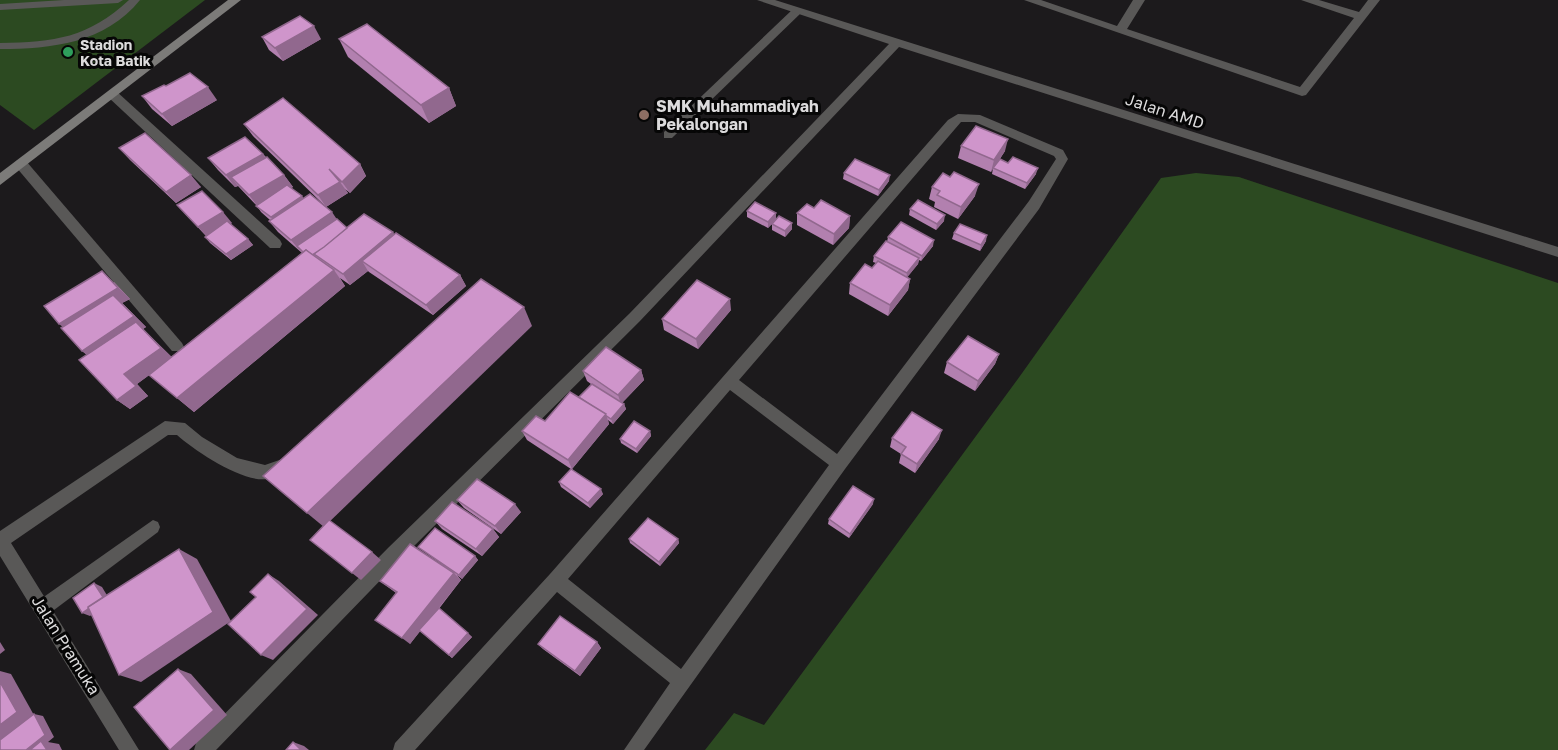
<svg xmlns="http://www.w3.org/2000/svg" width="1558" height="750" font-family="'Golos Text',sans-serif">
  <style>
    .green { fill: #2c4a21 }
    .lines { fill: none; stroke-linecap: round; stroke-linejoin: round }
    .lane { fill: #595857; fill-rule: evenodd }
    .street { fill: #595857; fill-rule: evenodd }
    .secondary { fill: #7c7b79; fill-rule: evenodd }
    .wall { fill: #b280af }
    .shaded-wall { fill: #91688e }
    .building { fill: #cf95cb; stroke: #91688e; stroke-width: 1.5 }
    .leisure-dot { fill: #2e9e5b; stroke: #060606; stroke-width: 2 }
    .education-dot { fill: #8d6e63; stroke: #060606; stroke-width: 2 }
    .labels { text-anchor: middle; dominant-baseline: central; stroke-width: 6; stroke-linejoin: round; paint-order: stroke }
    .far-poi-label { font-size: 14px; font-weight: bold; fill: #dcdbdc; stroke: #060606; text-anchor: start }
    .poi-label { font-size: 16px; font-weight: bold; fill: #dcdbdc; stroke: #060606; text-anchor: start }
    .street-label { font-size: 16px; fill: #dcdbdc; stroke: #060606 }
  </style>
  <rect width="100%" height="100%" fill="#1c1a1c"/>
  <g class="green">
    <polygon points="0,0 205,0 34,130 0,105"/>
    <polygon points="1196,173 1239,177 1558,283 1558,750 705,750 734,713 764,725 1020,376 1161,178"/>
  </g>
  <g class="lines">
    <g class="lane">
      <polygon points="64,0 123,0 118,3 0,10 0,4"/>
      <path d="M129 0H140C105 43 52 49 0 49V43C55 42 88 38 129 0Z"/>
      <polygon points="797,8 802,11 801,13 672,138 664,138 664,132 793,9"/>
      <polygon points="153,520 158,522 160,527 158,532 50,613 44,615 38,613 36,607 38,601"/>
    </g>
    <g class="street">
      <polygon points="757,0 775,0 1558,247 1558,257 899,47 640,321 400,560 216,750 194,750 196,743 388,548 630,313 889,44"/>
      <polygon points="1024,0 1041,0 1117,26 1133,0 1145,0 1127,29 1300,87 1354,18 1301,0 1319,0 1359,12 1368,0 1380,0 1306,95 1302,96"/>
      <polygon points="112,90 116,91 280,240 282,244 280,248 270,248 108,97 106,94"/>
      <path d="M958 114 980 115 1063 150 1068 159 1039 209 845 469 644 750H624L670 683 557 592 415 750H393L395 743 550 574 948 120ZM961 122H975L1054 156 1056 159 1029 201 837 454 739 380ZM730 390 829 465 681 669 568 579Z"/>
      <polygon points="21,159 26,161 182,343 184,347 182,351 172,351 16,167 15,164 16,161"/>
      <path d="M165 421 185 423 202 437 237 458 265 465 288 457 294 459 296 464 294 469C285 472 276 477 267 479 243 483 195 451 177 435H168L11 543 139 750H119L0 556V531Z"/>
    </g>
    <polygon class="secondary" points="228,0 241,0 0,185 0,173"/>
  </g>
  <g class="wall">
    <polygon points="262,37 321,39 283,61 269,50"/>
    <polygon points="339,39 449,88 456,106 429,123 348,57"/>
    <polygon points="142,96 217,100 172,126 152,109"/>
    <polygon points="244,124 360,164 366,176 350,193 345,189 348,193 326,207 253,136"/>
    <polygon points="961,146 1005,151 996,165 1008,163 1036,174 1025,189 992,174 993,168 991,172 958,158"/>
    <polygon points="119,148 201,187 176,203 130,160"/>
    <polygon points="263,154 284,175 293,187 291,188 303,198 337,219 347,228 395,235 460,275 466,286 433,315 369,272 368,271 350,285 340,278 345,286 194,412 149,375 137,384 148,396 130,409 117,400 87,355 82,351 114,282 130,299 122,303 146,327 143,329 171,357 302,253 278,232 269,221 270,220 261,212 257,206 238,186 235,187 218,170 208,158"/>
    <polygon points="844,173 889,181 878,196 843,179"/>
    <polygon points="932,187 975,196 958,219 934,207 935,202 929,199"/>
    <polygon points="177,205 232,223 230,224 248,239 253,245 231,260 210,243 205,237 206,236"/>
    <polygon points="814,208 850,216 849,228 833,245 797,225 797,213"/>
    <polygon points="910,209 944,221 936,230 909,215"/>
    <polygon points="747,211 776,213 776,219 792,223 792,229 785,237 772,230 772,224 768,228 747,217"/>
    <polygon points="954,233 986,241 980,251 952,239"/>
    <polygon points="888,237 933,246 921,261 919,260 918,264 907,277 910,279 908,290 888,316 849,294 850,283 872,268 876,263 873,262 874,256 887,242"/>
    <polygon points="731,310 698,349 664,330 662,319"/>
    <polygon points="999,354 995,364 975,391 944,373 947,362"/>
    <polygon points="641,370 644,380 622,403 624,404 626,409 613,424 608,420 609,424 572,469 603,494 590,508 561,487 559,482 571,469 527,440 522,431 545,421 579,398 591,384 587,381 583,371"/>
    <polygon points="650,431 651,436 637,453 621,443 620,439"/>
    <polygon points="892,438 939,439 915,473 899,463 901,454 890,447"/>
    <polygon points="457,500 521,512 501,534 464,508"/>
    <polygon points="873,504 849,538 828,524 829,519"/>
    <polygon points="435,521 493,529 499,537 482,556 442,529"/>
    <polygon points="629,539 678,539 679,543 660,566 630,543"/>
    <polygon points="418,547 475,556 478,560 462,579 457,575 461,580 438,610 472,637 452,658 420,631 410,644 396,593 380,581 444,566"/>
    <polygon points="597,642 601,648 580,676 543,649 538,644"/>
  </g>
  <g class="shaded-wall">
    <polygon points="314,26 321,39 283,61 275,48"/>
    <polygon points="208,87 217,100 172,126 162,114"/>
    <polygon points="449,88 456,106 429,123 421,105"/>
    <polygon points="1008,139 1005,151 991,172 994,160"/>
    <polygon points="263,154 271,166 231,177 238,186 235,187 226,175"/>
    <polygon points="360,164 366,176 350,193 342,182"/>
    <polygon points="1038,168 1036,174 1025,189 1027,183"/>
    <polygon points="191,175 201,187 176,203 166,192"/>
    <polygon points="284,175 293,187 258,207 249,195"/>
    <polygon points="890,175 889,181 878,196 879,190"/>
    <polygon points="340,182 348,193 326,207 318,195"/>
    <polygon points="979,184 975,196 958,219 961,207"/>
    <polygon points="302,196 306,202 275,223 271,217"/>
    <polygon points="223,212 232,223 208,238 198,227"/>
    <polygon points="332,212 340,224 297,246 300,251 291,240"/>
    <polygon points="776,213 776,219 768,228 768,222"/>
    <polygon points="945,215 944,221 936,230 937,224"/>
    <polygon points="850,216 849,228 833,245 834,234"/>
    <polygon points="792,223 792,229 785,237 785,231"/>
    <polygon points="393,232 400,244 362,261 368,271 350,285 343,274"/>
    <polygon points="987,235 986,241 980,251 981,245"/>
    <polygon points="248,239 253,245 231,260 226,254"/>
    <polygon points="934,240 933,246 921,261 922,256"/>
    <polygon points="919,258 918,264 906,279 907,273"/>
    <polygon points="334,270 345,286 194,412 177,398"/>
    <polygon points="102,271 130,299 122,303 146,327 143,329 173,358 137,384 148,396 130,409 117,400 95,361 82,351 73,335 59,324"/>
    <polygon points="460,275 466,286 433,315 426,305"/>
    <polygon points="910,279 908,290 888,316 890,305"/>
    <polygon points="730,299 731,310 698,349 696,339"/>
    <polygon points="524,307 532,326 324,527 307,513"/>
    <polygon points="999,354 995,364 975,391 978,381"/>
    <polygon points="641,370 644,380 621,404 618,395"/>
    <polygon points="624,404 626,409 613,424 611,419"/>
    <polygon points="606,414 609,424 572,469 568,460"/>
    <polygon points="942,430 939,439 915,473 917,464"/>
    <polygon points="650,431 651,436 637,453 636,449"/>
    <polygon points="601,489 603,494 590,508 588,503"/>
    <polygon points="874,499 873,504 849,538 850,534"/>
    <polygon points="515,504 521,512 501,534 495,526"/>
    <polygon points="493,529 499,537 482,556 476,549"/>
    <polygon points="678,539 679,543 660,566 659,562"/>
    <polygon points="179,549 197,559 231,621 141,682 119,675"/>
    <polygon points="372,552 381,560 361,580 352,573"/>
    <polygon points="475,556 478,560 462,579 459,575"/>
    <polygon points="454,573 461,580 410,644 402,638"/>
    <polygon points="268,574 279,581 318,615 273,660 261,655"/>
    <polygon points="94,583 102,587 111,602 90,616 82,613"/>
    <polygon points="468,633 472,637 452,658 449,655"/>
    <polygon points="0,642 5,650 0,654"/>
    <polygon points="597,642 601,648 580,676 575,671"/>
    <polygon points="178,669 191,674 227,715 189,750 171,750"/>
    <polygon points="0,671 11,674 35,717 0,743"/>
    <polygon points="34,714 43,716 54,737 48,742 59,744 62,750 26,750"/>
    <polygon points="293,742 304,746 309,750 301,750"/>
  </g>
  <g class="building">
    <polygon points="300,16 314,26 275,48 262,37"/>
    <polygon points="367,24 449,88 421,105 339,39"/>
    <polygon points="190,73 208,87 162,114 142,96 164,85 166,86"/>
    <polygon points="283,98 360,164 342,182 329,169 340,182 318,195 244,124"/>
    <polygon points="976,126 1008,139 994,160 961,146"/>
    <polygon points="145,133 191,175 166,192 119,148"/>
    <polygon points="245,137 263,154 226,175 208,158"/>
    <polygon points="267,157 284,175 249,195 231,177"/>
    <polygon points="1013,157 1038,168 1027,183 993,168 1000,159 1008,163"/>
    <polygon points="855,159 890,175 879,190 844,173"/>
    <polygon points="954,172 979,184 961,207 937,195 940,191 932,187 943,173 950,177"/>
    <polygon points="287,185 302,196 271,217 256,206"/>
    <polygon points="202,191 223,212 198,227 177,205"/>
    <polygon points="310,194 332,212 291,240 269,221"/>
    <polygon points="821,200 850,216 834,234 797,213 807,204 814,208"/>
    <polygon points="918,200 945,215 937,224 910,209"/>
    <polygon points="755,202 776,213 768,222 747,211"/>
    <polygon points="364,214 393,232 343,274 314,254"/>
    <polygon points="779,216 792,223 785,231 772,224"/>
    <polygon points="337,219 347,228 324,247 312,255 306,250 303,252 297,246"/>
    <polygon points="227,221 248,239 226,254 205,237"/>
    <polygon points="901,222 934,240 922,256 888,237"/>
    <polygon points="960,224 987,235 981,245 954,233"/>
    <polygon points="396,233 460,275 426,305 362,261"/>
    <polygon points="886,241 919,258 907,273 874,256"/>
    <polygon points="306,250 334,270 177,398 149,375"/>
    <polygon points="878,261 910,279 890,305 850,283 865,264 872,268"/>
    <polygon points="102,271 118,288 59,324 44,306"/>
    <polygon points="481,279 524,307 307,513 263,476"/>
    <polygon points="697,280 730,299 696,339 662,319"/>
    <polygon points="113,295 134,316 82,351 61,328"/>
    <polygon points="136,322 161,348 124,374 136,386 117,400 79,360"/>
    <polygon points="968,336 999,354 978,381 947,362"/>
    <polygon points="606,347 641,370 618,395 583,371"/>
    <polygon points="592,384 624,404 611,419 579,397"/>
    <polygon points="570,392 606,414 568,460 522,431 536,416 545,421"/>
    <polygon points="912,412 942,430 917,464 901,454 906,447 892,438"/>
    <polygon points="634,421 650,431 636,449 620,439"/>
    <polygon points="571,469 601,489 588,503 559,482"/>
    <polygon points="477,479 515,504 495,526 457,500"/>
    <polygon points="853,486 874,499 850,534 829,519"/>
    <polygon points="452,502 493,529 476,549 435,521"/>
    <polygon points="648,518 678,539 659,562 629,539"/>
    <polygon points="329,520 372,552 352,573 310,540"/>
    <polygon points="435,528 475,556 459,575 418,547"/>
    <polygon points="410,544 454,573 402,638 375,620 397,592 380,581"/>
    <polygon points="179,549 213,612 119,675 88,607"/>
    <polygon points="268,574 307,609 261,655 228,624 256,597 250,592"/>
    <polygon points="94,583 103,597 88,607 88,609 82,613 73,598"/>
    <polygon points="439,608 468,633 449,655 419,630"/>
    <polygon points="560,616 597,642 575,671 538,644"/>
    <polygon points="178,669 214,710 170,750 134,707"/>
    <polygon points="0,682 17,712 0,725"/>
    <polygon points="34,714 45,735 26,750 0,750 0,740"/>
    <polygon points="41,741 47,750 30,750"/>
    <polygon points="293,742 301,750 286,750"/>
  </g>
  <circle class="leisure-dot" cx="68" cy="52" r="6"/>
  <circle class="education-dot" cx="644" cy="115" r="6"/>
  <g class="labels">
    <g class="far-poi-label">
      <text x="80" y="44">Stadion<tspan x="80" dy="16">Kota Batik</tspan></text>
    </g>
    <g class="poi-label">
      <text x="656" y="106">SMK Muhammadiyah<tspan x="656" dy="18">Pekalongan</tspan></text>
    </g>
    <g class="street-label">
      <text transform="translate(1165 111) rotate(18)">Jalan AMD</text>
      <text transform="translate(66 645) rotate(58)">Jalan Pramuka</text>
    </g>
  </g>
</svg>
